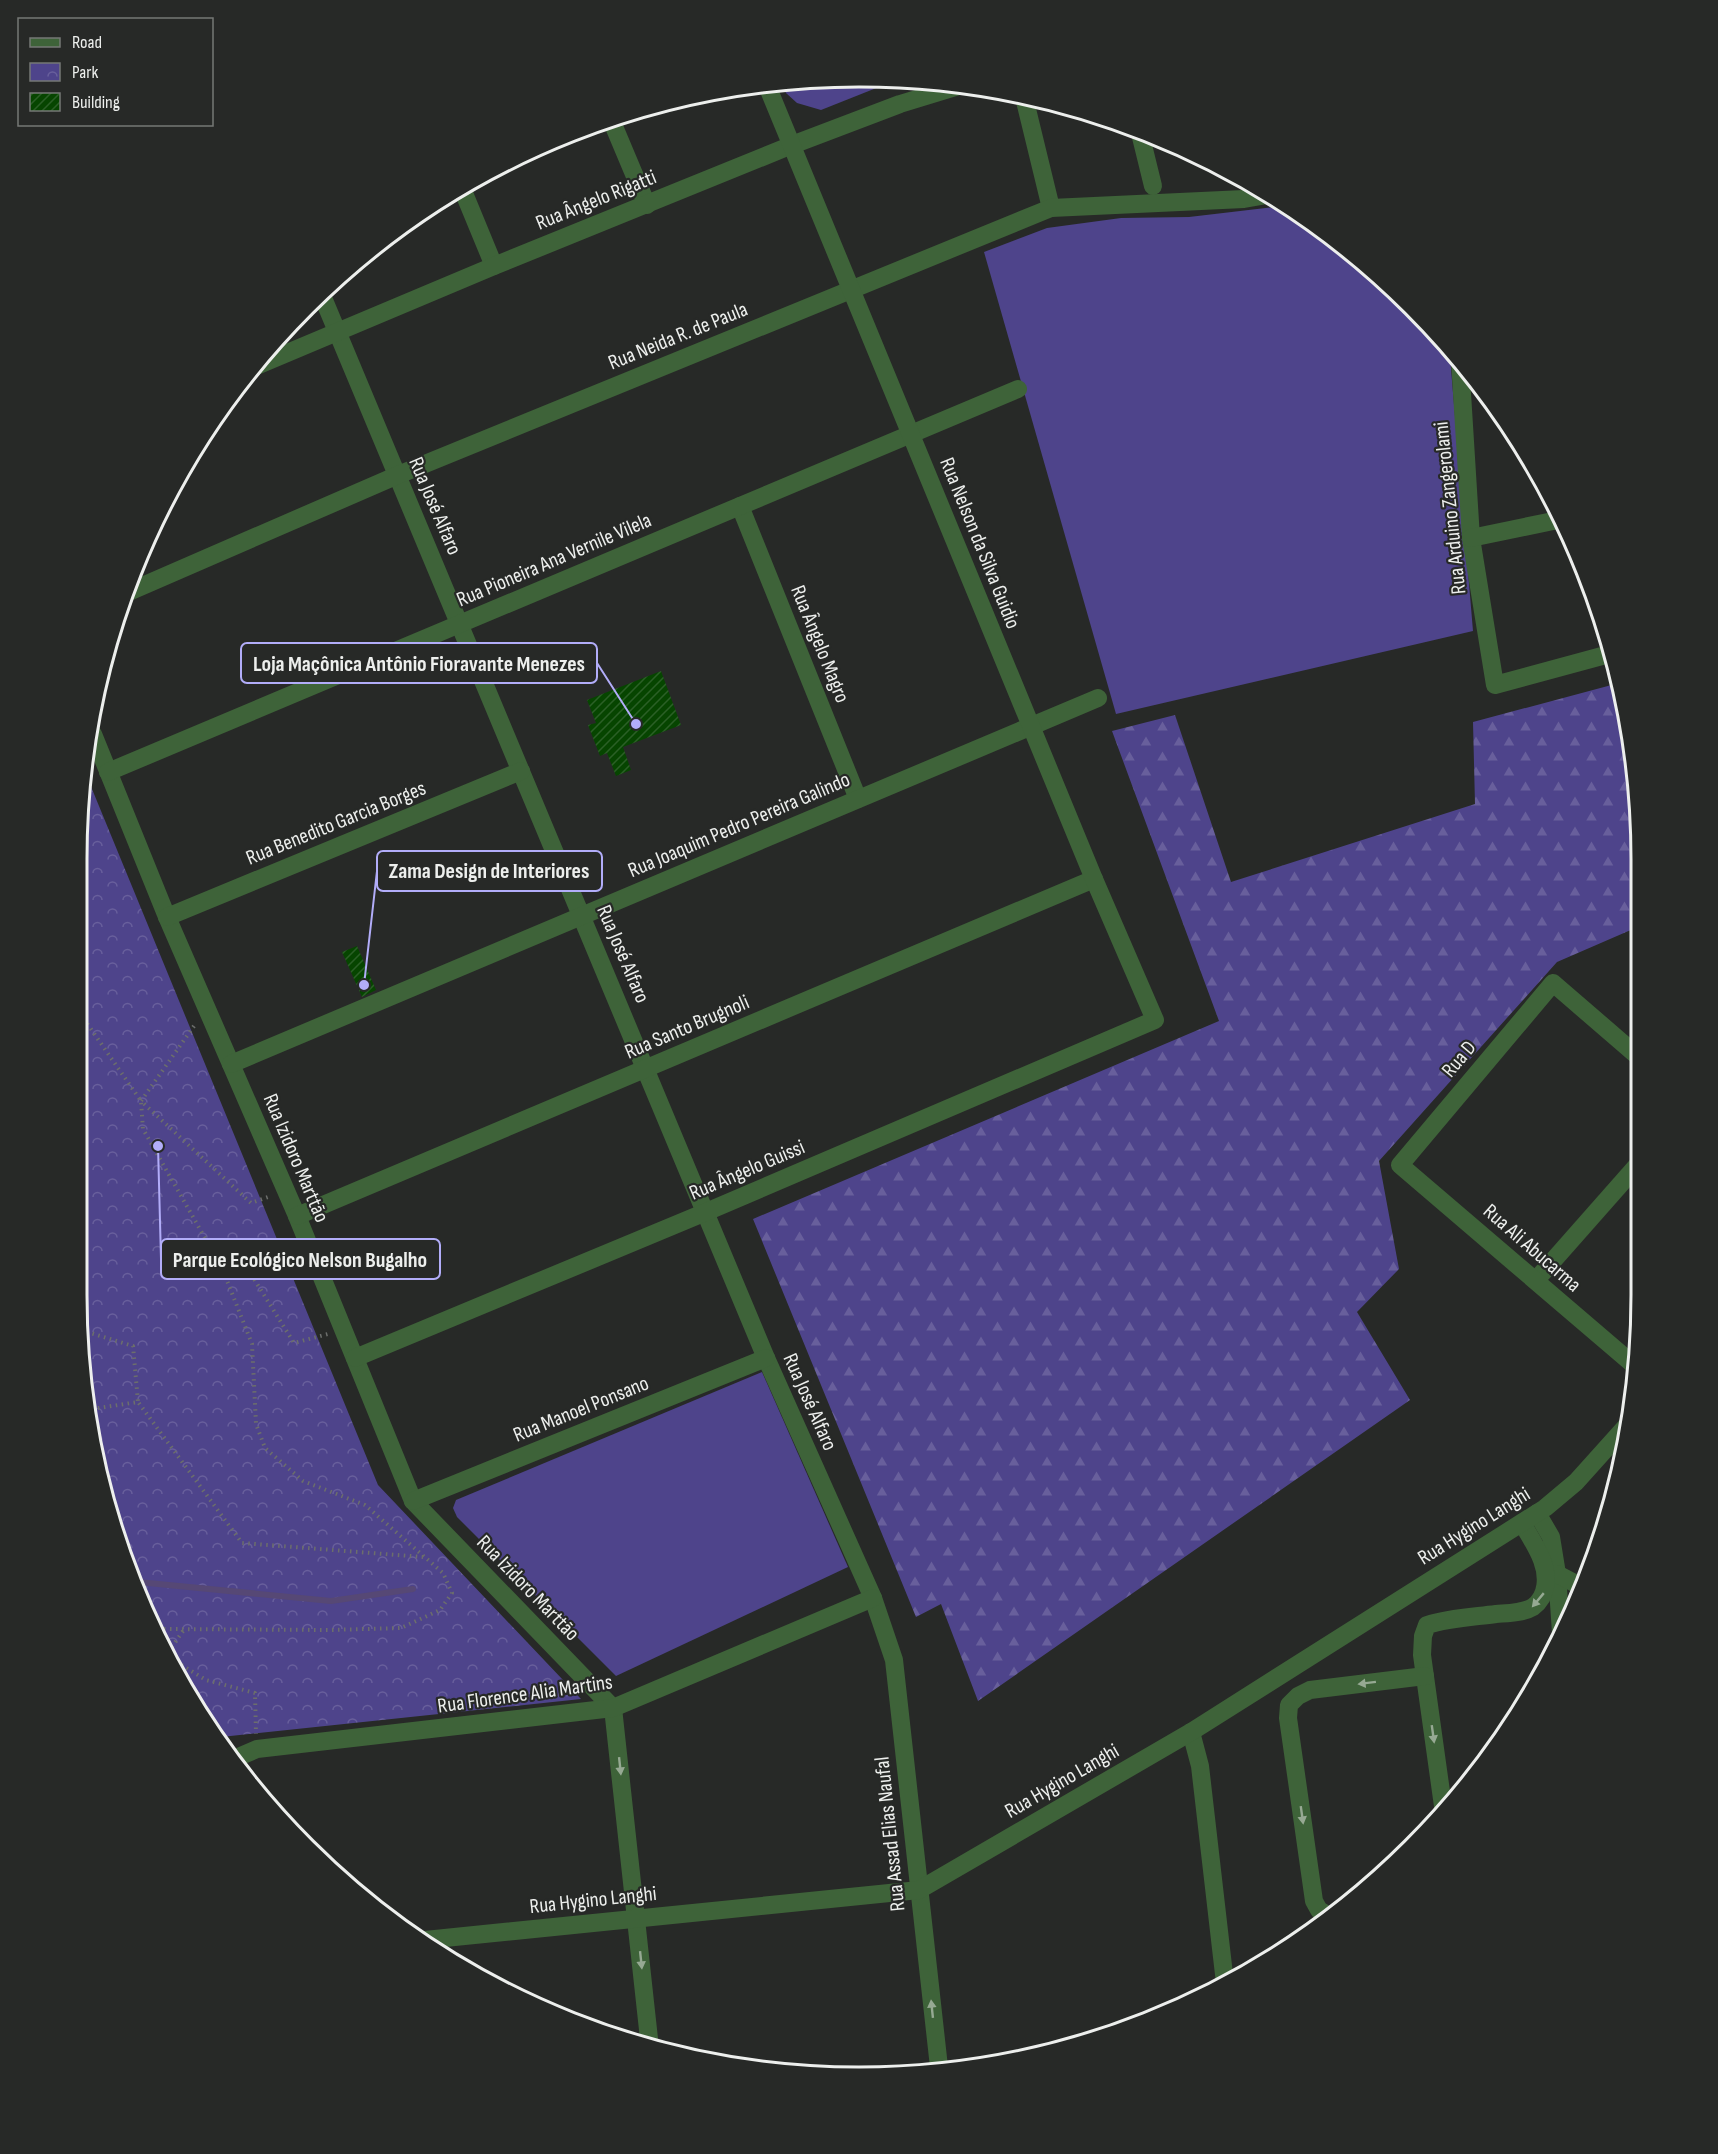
<svg xmlns="http://www.w3.org/2000/svg" width="1718" height="2154" font-family="'Sofia Sans Condensed',sans-serif">
  <style>
    .green { fill: #4e448b }
    .forest { fill: url(#forest-firs) }
    .park { fill: url(#park-crowns) }
    .lines { fill: none; stroke-linecap: round; stroke-linejoin: round }
    .stream { stroke: #564875; stroke-width: 6 }
    .building { fill: url(#building-hatch) }
    .path { stroke: #6c6e6c; stroke-width: 4; stroke-dasharray: 1.5 4.5; stroke-linecap: butt }
    .street { stroke: #3e6339; stroke-width: 18 }
    .oneway { fill: #96a993 }
    .labels { text-anchor: middle; dominant-baseline: central; stroke-width: 4.5; stroke-linejoin: round; paint-order: stroke }
    .street-label { font-size: 21px; fill: #edefed; stroke: #272927 }
    .rim { fill: none; stroke: #edefed; stroke-width: 3 }
    .leader { fill: none; stroke: #b2adf9; stroke-width: 2 }
    .callout-dot { fill: #b2adf9; stroke: #272927; stroke-width: 2 }
    .callout { fill: #272927; stroke: #b2adf9; stroke-width: 2 }
    .callout-label { font-size: 22px; text-anchor: middle; font-weight: bold; fill: #edefed }
  </style>
  <defs>
    <pattern id="forest-firs" width="22" height="20" patternUnits="userSpaceOnUse" patternTransform="scale(1.5)"><rect width="22" height="20" fill="#4e448b"/><path d="M5 1l3.5 6h-7zM16 11l3.5 6h-7z" fill="#685f9c"/></pattern>
    <pattern id="park-crowns" width="20" height="18" patternUnits="userSpaceOnUse" patternTransform="scale(1.5)"><rect width="20" height="18" fill="#4e448b"/><path d="M2 6a3 3 0 1 1 6 0M12 15a3 3 0 1 1 6 0" fill="none" stroke="#685f9c"/></pattern>
    <pattern id="building-hatch" width="6" height="6" patternUnits="userSpaceOnUse" patternTransform="scale(1.5)"><rect width="6" height="6" fill="#064500"/><path d="M-1 1l2-2M0 6l6-6M5 7l2-2" fill="none" stroke="#2b6026"/></pattern>
  </defs>
  <rect width="100%" height="100%" fill="#272927"/>
  <g class="green">
    <polygon points="899,79 821,110 797,103 786,93 781,82"/>
    <polygon points="1283,206 1336,238 1449,345 1473,631 1116,714 984,252 1047,228 1121,218 1189,217"/>
    <polygon points="762,1372 848,1567 616,1676 457,1517 453,1508 456,1500"/>
  </g>
  <polygon class="forest" points="1619,683 1640,807 1640,926 1557,962 1379,1161 1399,1269 1357,1312 1410,1400 978,1701 941,1604 916,1617 753,1219 1219,1021 1112,731 1175,715 1231,882 1475,804 1473,722"/>
  <polygon class="park" points="85,772 378,1485 581,1699 221,1737 181,1686 103,1497 77,1295 78,808"/>
  <g class="lines">
    <polyline class="stream" points="138,1582 331,1601 413,1589"/>
  </g>
  <g class="building">
    <polygon points="661,671 681,725 623,747 631,770 616,776 607,753 600,756 588,725 596,723 587,700"/>
    <polygon points="357,946 376,990 362,997 342,952"/>
  </g>
  <g class="lines">
    <g class="path">
      <polyline points="77,1009 141,1101 143,1129 222,1268 244,1263 294,1343 328,1334"/>
      <polyline points="194,1026 141,1101 251,1203 271,1196"/>
      <polyline points="81,1330 133,1346 138,1402"/>
      <polyline points="92,1409 138,1402 242,1543 423,1557"/>
      <polyline points="158,1629 330,1630 401,1628 440,1610 452,1593 443,1573 365,1505 303,1481 265,1448 256,1424 252,1344 222,1268"/>
      <polyline points="183,1631 171,1648 175,1661 206,1680 255,1693 256,1734"/>
    </g>
    <g class="street">
      <polyline points="1024,97 1051,208"/>
      <polyline points="610,117 647,205"/>
      <polyline points="1140,133 1153,186"/>
      <polyline points="461,186 494,266"/>
      <polyline points="321,293 766,1358 873,1598 894,1660 939,2067"/>
      <polyline points="1460,361 1471,538 1495,685 1613,653"/>
      <polyline points="254,367 494,266 792,145 900,104 959,86"/>
      <polyline points="740,506 858,799"/>
      <polyline points="1471,538 1558,520"/>
      <polyline points="124,594 398,475 1051,208 1244,199 1267,195"/>
      <polyline points="93,734 167,917 297,1216 413,1501 613,1708 650,2048"/>
      <polyline points="108,772 1018,389"/>
      <polyline points="167,917 521,771"/>
      <polyline points="231,1064 1098,698"/>
      <polyline points="297,1216 1094,879"/>
      <polyline points="1536,1280 1641,1161"/>
      <polyline points="355,1358 706,1212 1155,1020 1094,879 766,83"/>
      <polyline points="1635,1366 1400,1165 1553,983 1641,1059"/>
      <polyline points="413,1501 766,1358"/>
      <polyline points="1537,1513 1551,1537 1557,1574 1561,1633"/>
      <polyline points="1547,1574 1557,1574 1584,1588"/>
      <polyline points="1191,1732 1200,1766 1225,1983"/>
      <polyline points="236,1758 257,1749 613,1708 873,1598"/>
      <path d="M1443 1806 1422 1655 1423 1636 1427 1625C1449 1618 1473 1617 1496 1614 1507 1613 1523 1613 1533 1607 1548 1596 1548 1576 1542 1560 1537 1547 1529 1535 1522 1523"/>
      <polyline points="1329,1916 1319,1910 1314,1901 1288,1718 1289,1705 1298,1696 1310,1690 1425,1676"/>
      <polyline points="425,1940 919,1890 1191,1732 1545,1508 1576,1482 1629,1423"/>
    </g>
  </g>
  <defs><path id="oneway-solid" d="M-6-.8H1V-3.2L6.5 0L1 3.2V.8H-6Z" transform="scale(1.5)"/></defs>
  <g class="oneway">
    <use href="#oneway-solid" transform="translate(1538 1600) rotate(130)"/>
    <use href="#oneway-solid" transform="translate(1367 1683) rotate(173)"/>
    <use href="#oneway-solid" transform="translate(1433 1734) rotate(82)"/>
    <use href="#oneway-solid" transform="translate(620 1766) rotate(84)"/>
    <use href="#oneway-solid" transform="translate(1302 1815) rotate(82)"/>
    <use href="#oneway-solid" transform="translate(641 1960) rotate(84)"/>
    <use href="#oneway-solid" transform="translate(932 2009) rotate(-96)"/>
  </g>
  <g class="labels">
    <g class="street-label">
      <text transform="translate(596 200) rotate(-22)">Rua Ângelo Rigatti</text>
      <text transform="translate(678 336) rotate(-22)">Rua Neida R. de Paula</text>
      <text transform="translate(435 506) rotate(67)">Rua José Alfaro</text>
      <text transform="translate(1450 508) rotate(-96)">Rua Arduino Zangerolami</text>
      <text transform="translate(980 543) rotate(68)">Rua Nelson da Silva Guidio</text>
      <text transform="translate(554 560) rotate(-23)">Rua Pioneira Ana Vernile Vilela</text>
      <text transform="translate(820 644) rotate(68)">Rua Ângelo Magro</text>
      <text transform="translate(336 823) rotate(-22)">Rua Benedito Garcia Borges</text>
      <text transform="translate(739 825) rotate(-23)">Rua Joaquim Pedro Pereira Galindo</text>
      <text transform="translate(623 954) rotate(67)">Rua José Alfaro</text>
      <text transform="translate(687 1027) rotate(-23)">Rua Santo Brugnoli</text>
      <text transform="translate(1459 1059) rotate(-50)">Rua D</text>
      <text transform="translate(296 1158) rotate(67)">Rua Izidoro Marttão</text>
      <text transform="translate(747 1170) rotate(-23)">Rua Ângelo Guissi</text>
      <text transform="translate(1532 1248) rotate(41)">Rua Ali Abucarma</text>
      <text transform="translate(810 1402) rotate(66)">Rua José Alfaro</text>
      <text transform="translate(581 1409) rotate(-22)">Rua Manoel Ponsano</text>
      <text transform="translate(1474 1526) rotate(-32)">Rua Hygino Langhi</text>
      <text transform="translate(528 1588) rotate(46)">Rua Izidoro Marttão</text>
      <text transform="translate(525 1694) rotate(-8)">Rua Florence Alia Martins</text>
      <text transform="translate(1062 1781) rotate(-30)">Rua Hygino Langhi</text>
      <text transform="translate(890 1834) rotate(-96)">Rua Assad Elias Naufal</text>
      <text transform="translate(593 1900) rotate(-6)">Rua Hygino Langhi</text>
    </g>
  </g>
  <path d="M0 0H1718V2154H0ZM859 87H859A772 772 0 0 1 1631 859V1295A772 772 0 0 1 859 2067H859A772 772 0 0 1 87 1295V859A772 772 0 0 1 859 87Z" fill="#272927" fill-rule="evenodd"/>
  <path class="rim" d="M859 87H859A772 772 0 0 1 1631 859V1295A772 772 0 0 1 859 2067H859A772 772 0 0 1 87 1295V859A772 772 0 0 1 859 87Z"/>
  <path class="leader" d="M636 724L597 663M364 985L377 871M158 1146L161 1259"/>
  <g class="callout-dot">
    <circle cx="636" cy="724" r="6"/>
    <circle cx="364" cy="985" r="6"/>
    <circle cx="158" cy="1146" r="6"/>
  </g>
  <g class="callout">
    <rect x="241" y="643" width="356" height="40" rx="6"/>
    <rect x="377" y="851" width="225" height="40" rx="6"/>
    <rect x="161" y="1239" width="279" height="40" rx="6"/>
  </g>
  <g class="callout-label">
    <text x="419" y="671">Loja Maçônica Antônio Fioravante Menezes</text>
    <text x="489" y="878">Zama Design de Interiores</text>
    <text x="300" y="1267">Parque Ecológico Nelson Bugalho</text>
  </g>
  <rect x="18" y="18" width="195" height="108" fill="#272927" stroke="#767876" stroke-width="1.5"/>
  <rect x="30" y="38" width="30" height="9" fill="#3e6339" stroke="#767876" stroke-width="1.5"/>
  <text x="72" y="48" font-size="18" fill="#edefed">Road</text>
  <rect x="30" y="63" width="30" height="18" fill="url(#park-crowns)" stroke="#767876" stroke-width="1.5"/>
  <text x="72" y="78" font-size="18" fill="#edefed">Park</text>
  <rect x="30" y="93" width="30" height="18" fill="url(#building-hatch)" stroke="#767876" stroke-width="1.5"/>
  <text x="72" y="108" font-size="18" fill="#edefed">Building</text>
</svg>
